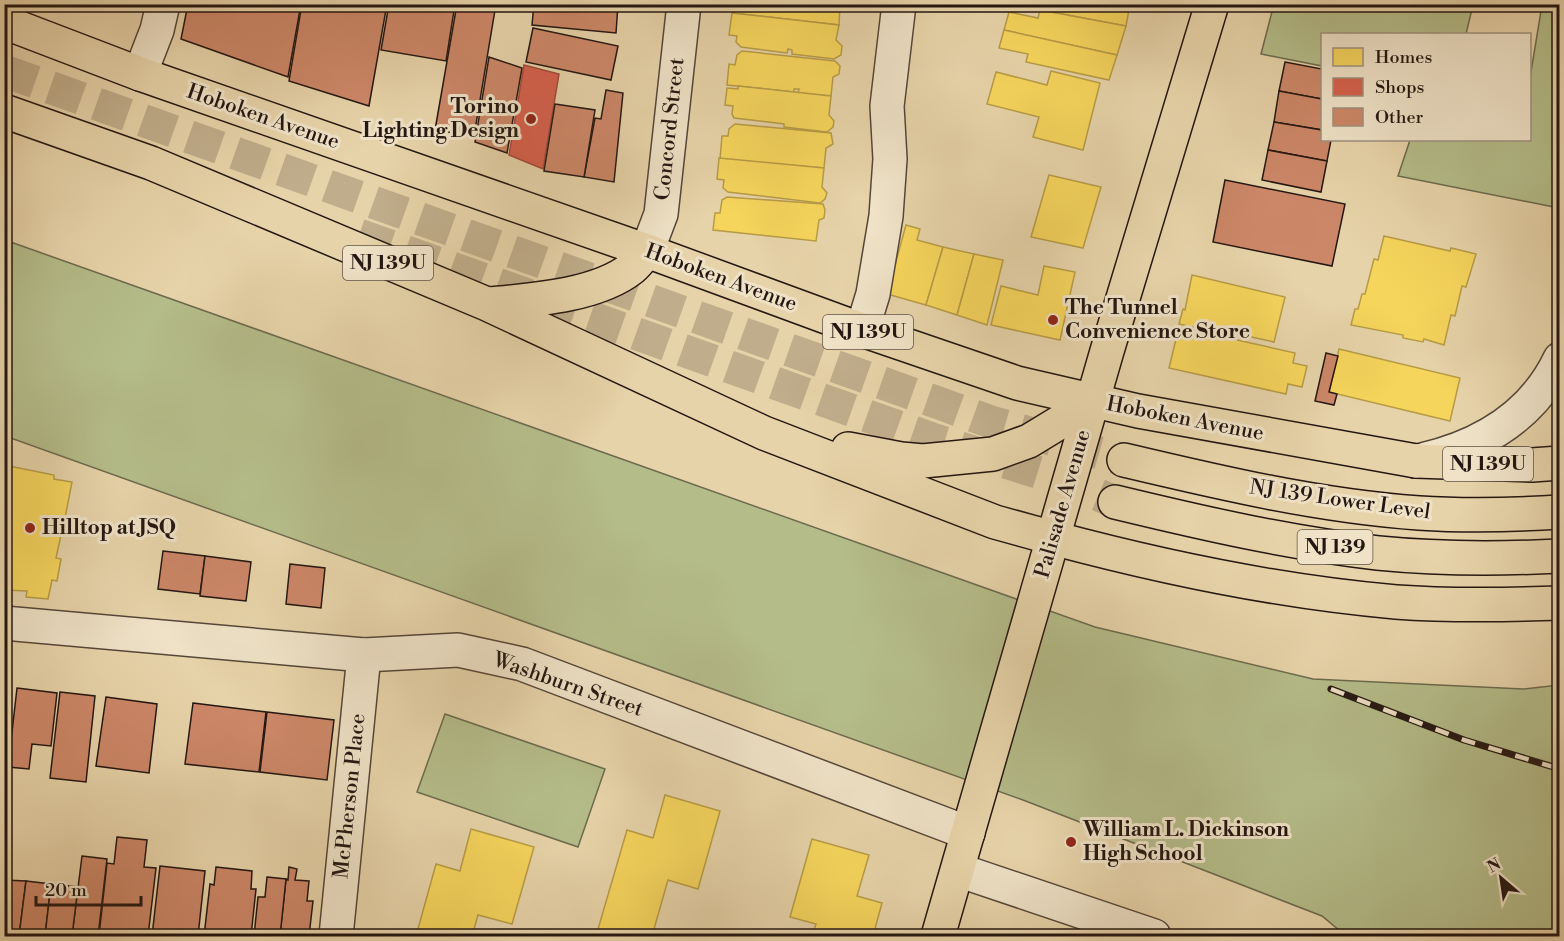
<svg xmlns="http://www.w3.org/2000/svg" width="1564" height="941" font-family="'Libre Bodoni',serif">
  <style>
    .green { fill: #b4bc89; stroke: #6c6a4e; stroke-width: 1.5 }
    .homes { fill: #f6d55c; stroke: #b79c46; stroke-width: 1.5 }
    .shops { fill: #d6604d; stroke: #a14a3b; stroke-width: 1.5 }
    .building { fill: #cc8768; stroke: #241712; stroke-width: 1.5 }
    .lines { fill: none; stroke-linecap: round; stroke-linejoin: round }
    .highway-tunnel { stroke: #c0ad8b; stroke-width: 33; stroke-dasharray: 33 16; stroke-linecap: butt }
    .minor-casing { stroke: #554638; stroke-width: 36 }
    .major-casing { stroke: #241712; stroke-width: 36 }
    .highway-casing { stroke: #241712; stroke-width: 36 }
    .minor { stroke: #efe2c7; stroke-width: 33 }
    .major { stroke: #e7d3a9; stroke-width: 33 }
    .highway { stroke: #e7d3a9; stroke-width: 33 }
    .rail-casing { stroke: #241712; stroke-width: 7 }
    .rail { stroke: #efe2c7; stroke-width: 4.5; stroke-dasharray: 14; stroke-linecap: butt }
    .poi-dot { fill: #8f2418; stroke: #efe2c7; stroke-width: 2 }
    .labels { text-anchor: middle; dominant-baseline: central; stroke-width: 6; stroke-linejoin: round; paint-order: stroke }
    .shield { fill: #efe2c7; stroke: #615448; stroke-width: 1.5 }
    .shield-label { font-size: 20px; font-weight: bold; fill: #241712 }
    .poi-label { font-size: 21px; font-weight: bold; fill: #241712; stroke: #efe2c7; text-anchor: start }
    .street-label { font-size: 21px; fill: #241712; stroke: #efe2c7 }
  </style>
  <rect width="100%" height="100%" fill="#e7d3a9"/>
  <filter id="stains"><feTurbulence type="fractalNoise" baseFrequency=".00333" numOctaves="4"/><feColorMatrix values="0 0 0 0 .2 0 0 0 0 .09 0 0 0 0 .02 0 0 0 .5 -.17"/></filter>
  <radialGradient id="worn" r=".72"><stop offset=".6" stop-color="#630" stop-opacity="0"/><stop offset="1" stop-color="#630" stop-opacity=".3"/></radialGradient>
  <g class="green">
    <polygon points="1274,4 1473,4 1473,5 1466,34 1322,34 1322,66 1261,54"/>
    <polygon points="1542,5 1559,5 1559,208 1398,176 1410,140 1530,140 1530,78"/>
    <polygon points="5,240 1095,627 1313,679 1523,689 1559,685 1559,936 1346,936 1322,916 1023,800 5,436"/>
    <polygon points="445,714 605,769 578,847 417,792"/>
  </g>
  <g class="homes">
    <polygon points="733,4 842,4 840,6 839,25 732,13"/>
    <polygon points="1048,4 1130,4 1126,26 1047,11"/>
    <polygon points="1040,10 1126,26 1117,55 1004,30 1009,12 1038,18"/>
    <polygon points="732,13 839,25 836,40 842,46 841,55 834,59 792,54 792,50 788,49 787,53 741,47 736,42 737,36 729,35"/>
    <polygon points="1004,30 1117,55 1109,80 1026,62 1028,54 999,48"/>
    <polygon points="742,51 835,61 840,66 839,74 833,77 831,96 798,93 799,89 794,89 794,92 727,85 729,64 735,65 737,55"/>
    <polygon points="1051,71 1100,83 1083,150 1033,137 1039,117 987,104 996,72 1047,85"/>
    <polygon points="738,86 831,96 829,115 834,121 833,127 827,132 784,127 784,124 734,118 732,114 733,106 725,105 727,88 738,89"/>
    <polygon points="735,124 831,133 833,144 826,148 824,168 720,159 722,136 728,136 729,129"/>
    <polygon points="719,158 824,168 822,187 827,193 825,199 820,203 728,192 723,188 724,180 717,179"/>
    <polygon points="1049,175 1101,187 1083,248 1031,237"/>
    <polygon points="727,197 823,204 825,210 824,218 819,220 816,241 713,230 715,213 720,213 722,200"/>
    <polygon points="906,225 920,229 917,240 943,247 926,305 887,294"/>
    <polygon points="1384,236 1450,251 1451,248 1476,254 1466,287 1462,286 1455,316 1451,315 1444,345 1424,339 1423,342 1403,338 1403,335 1351,325 1355,309 1358,309 1362,294 1365,294 1374,259 1378,260"/>
    <polygon points="943,247 974,254 957,315 926,305"/>
    <polygon points="974,254 1003,260 987,325 957,315"/>
    <polygon points="1044,266 1075,272 1060,340 991,325 1001,286 1038,295"/>
    <polygon points="1192,275 1285,297 1274,342 1224,331 1223,334 1179,324 1183,309 1185,310"/>
    <polygon points="1179,327 1295,353 1293,363 1307,366 1302,387 1288,384 1286,394 1169,368"/>
    <polygon points="1339,349 1460,378 1450,421 1329,392"/>
    <polygon points="4,465 54,475 54,479 72,482 64,523 58,521 55,534 61,535 56,558 61,559 57,581 52,580 48,599 26,597 27,591 4,590"/>
    <polygon points="665,795 720,811 698,889 668,880 652,936 596,936 627,830 653,838"/>
    <polygon points="471,829 534,847 512,924 478,915 472,936 416,936 436,864 460,871"/>
    <polygon points="812,839 869,855 857,896 882,903 873,936 812,936 816,924 790,917"/>
  </g>
  <polygon class="shops" points="524,65 559,74 543,169 509,155"/>
  <g class="building">
    <polygon points="188,4 301,4 288,77 181,39"/>
    <polygon points="302,4 387,4 369,106 289,81"/>
    <polygon points="389,4 455,4 446,61 381,50"/>
    <polygon points="457,4 496,4 474,136 435,130"/>
    <polygon points="534,4 618,4 616,33 532,25"/>
    <polygon points="533,28 618,46 611,80 526,62"/>
    <polygon points="489,57 522,68 507,153 475,142"/>
    <polygon points="1285,62 1322,69 1322,99 1279,91"/>
    <polygon points="606,90 623,93 614,182 584,177 595,118 601,119"/>
    <polygon points="1279,91 1322,99 1322,130 1274,122"/>
    <polygon points="555,104 595,110 584,177 544,171"/>
    <polygon points="1274,122 1322,130 1322,140 1331,140 1327,161 1268,150"/>
    <polygon points="1268,150 1327,161 1321,192 1262,180"/>
    <polygon points="1225,180 1345,204 1332,266 1213,242"/>
    <polygon points="1326,353 1338,356 1329,392 1337,394 1334,405 1315,401"/>
    <polygon points="163,551 205,556 200,594 158,589"/>
    <polygon points="205,556 251,562 246,601 200,596"/>
    <polygon points="290,564 325,568 321,608 286,604"/>
    <polygon points="17,688 57,693 51,746 32,744 29,769 8,767"/>
    <polygon points="60,692 95,696 86,782 50,778"/>
    <polygon points="106,697 157,704 149,773 96,766"/>
    <polygon points="193,703 266,712 259,772 185,764"/>
    <polygon points="267,712 334,720 327,780 260,772"/>
    <polygon points="117,837 147,840 144,867 156,868 148,936 99,936 107,863 114,864"/>
    <polygon points="82,856 107,859 98,936 72,936"/>
    <polygon points="160,866 205,871 198,936 152,936"/>
    <polygon points="216,867 252,871 251,889 256,889 251,936 204,936 210,884 214,885"/>
    <polygon points="289,867 297,869 295,880 309,881 307,901 313,901 309,936 280,936 286,879 288,880"/>
    <polygon points="267,877 286,879 280,936 254,936 258,897 265,897"/>
    <polygon points="4,880 26,881 19,936 4,936"/>
    <polygon points="26,881 51,884 45,936 19,936"/>
    <polygon points="51,884 78,887 72,936 45,936"/>
  </g>
  <g class="lines">
    <g class="highway-tunnel">
      <polyline points="4,71 947,406 991,422 1124,460"/>
      <polyline points="359,235 935,440 1066,481 1115,502"/>
    </g>
    <defs>
      <g id="minor">
        <polyline points="140,74 157,30 163,4"/>
        <polyline points="647,251 661,214 684,4"/>
        <polyline points="862,330 873,294 886,216 890,159 887,106 899,4"/>
        <path d="M1422 460C1482 446 1533 416 1560 359"/>
        <polyline points="4,623 364,655 458,650 522,664 968,833"/>
        <polyline points="958,870 1154,936"/>
        <polyline points="336,936 364,655"/>
      </g>
      <g id="major">
        <polyline points="4,22 140,74 647,251 862,330 1017,383 1138,411 1416,461"/>
        <polyline points="4,111 151,163 487,304 764,433 995,522 1053,538"/>
        <path d="M489 304C532 300 597 296 632 268 637 264 642 257 647 251"/>
        <polyline points="848,449 901,459 923,461 993,454 1029,441 1093,402"/>
        <polyline points="938,936 1107,351 1212,4"/>
      </g>
      <g id="highway">
        <path d="M1124 460C1221 483 1319 506 1419 513 1465 516 1513 515 1560 512"/>
        <polyline points="1416,461 1532,465 1560,463"/>
        <path d="M1115 502C1202 523 1289 543 1378 553 1438 559 1499 559 1560 556"/>
        <path d="M1053 538C1165 568 1281 592 1396 602 1451 606 1505 605 1560 603"/>
      </g>
    </defs>
    <use href="#minor" class="minor-casing"/>
    <use href="#major" class="major-casing"/>
    <use href="#highway" class="highway-casing"/>
    <use href="#minor" class="minor"/>
    <use href="#major" class="major"/>
    <use href="#highway" class="highway"/>
    <defs>
      <polyline id="rail" points="1331,689 1464,740 1560,769"/>
    </defs>
    <use href="#rail" class="rail-casing"/>
    <use href="#rail" class="rail"/>
  </g>
  <g class="poi-dot">
    <circle cx="531" cy="119" r="6"/>
    <circle cx="1053" cy="320" r="6"/>
    <circle cx="30" cy="528" r="6"/>
    <circle cx="1071" cy="842" r="6"/>
  </g>
  <g class="labels">
    <g class="shield">
      <rect x="343" y="246" width="90" height="34" rx="4.5"/>
      <rect x="823" y="315" width="90" height="34" rx="4.5"/>
      <rect x="1443" y="447" width="90" height="34" rx="4.5"/>
      <rect x="1297.5" y="530" width="75" height="34" rx="4.5"/>
    </g>
    <g class="shield-label">
      <text x="388" y="263">NJ 139U</text>
      <text x="868" y="332">NJ 139U</text>
      <text x="1488" y="464">NJ 139U</text>
      <text x="1335" y="547">NJ 139</text>
    </g>
    <g class="poi-label">
      <text x="519" y="107" text-anchor="end">Torino<tspan x="519" dy="24">Lighting Design</tspan></text>
      <text x="1065" y="308">The Tunnel<tspan x="1065" dy="24">Convenience Store</tspan></text>
      <text x="42" y="528">Hilltop at JSQ</text>
      <text x="1083" y="830">William L. Dickinson<tspan x="1083" dy="24">High School</tspan></text>
    </g>
    <g class="street-label">
      <text transform="translate(263 117) rotate(19)">Hoboken Avenue</text>
      <text transform="translate(670 129) rotate(-84)">Concord Street</text>
      <text transform="translate(721 278) rotate(20)">Hoboken Avenue</text>
      <text transform="translate(1185 419) rotate(11)">Hoboken Avenue</text>
      <text transform="translate(1340 500) rotate(8)">NJ 139 Lower Level</text>
      <text transform="translate(1063 504) rotate(-74)">Palisade Avenue</text>
      <text transform="translate(568 685) rotate(19)">Washburn Street</text>
      <text transform="translate(350 796) rotate(-84)">McPherson Place</text>
    </g>
  </g>
  <rect width="1564" height="941" fill="none" stroke="#e7d3a9" stroke-width="24"/>
  <rect x="6" y="6" width="1552" height="929" fill="none" stroke="#241712" stroke-width="3"/>
  <rect x="12" y="12" width="1540" height="917" fill="none" stroke="#241712" stroke-width="1.5"/>
  <rect x="1321" y="33" width="210" height="108" fill="#efe2c7" stroke="#9e917f" stroke-width="1.5"/>
  <rect x="1333" y="48" width="30" height="18" fill="#f6d55c" stroke="#9e917f" stroke-width="1.5"/>
  <text x="1375" y="63" font-size="18" fill="#241712">Homes</text>
  <rect x="1333" y="78" width="30" height="18" fill="#d6604d" stroke="#9e917f" stroke-width="1.5"/>
  <text x="1375" y="93" font-size="18" fill="#241712">Shops</text>
  <rect x="1333" y="108" width="30" height="18" fill="#cc8768" stroke="#9e917f" stroke-width="1.5"/>
  <text x="1375" y="123" font-size="18" fill="#241712">Other</text>
  <g transform="translate(1501 878) rotate(331)" stroke="#efe2c7" stroke-width="4.5" paint-order="stroke">
  <path d="M0-4.5L10 22L0 15L-10 22Z" fill="#241712"/>
  <text y="-9" font-size="16" font-weight="bold" text-anchor="middle" fill="#241712">N</text>
  </g>
  <path d="M36 896v9h105v-9" fill="none" stroke="#241712" stroke-width="3"/>
  <text x="45" y="896" font-size="18" fill="#241712" stroke="#efe2c7" stroke-width="4.5" paint-order="stroke">20 m</text>
  <rect width="100%" height="100%" filter="url(#stains)"/>
  <rect width="100%" height="100%" fill="url(#worn)"/>
</svg>
